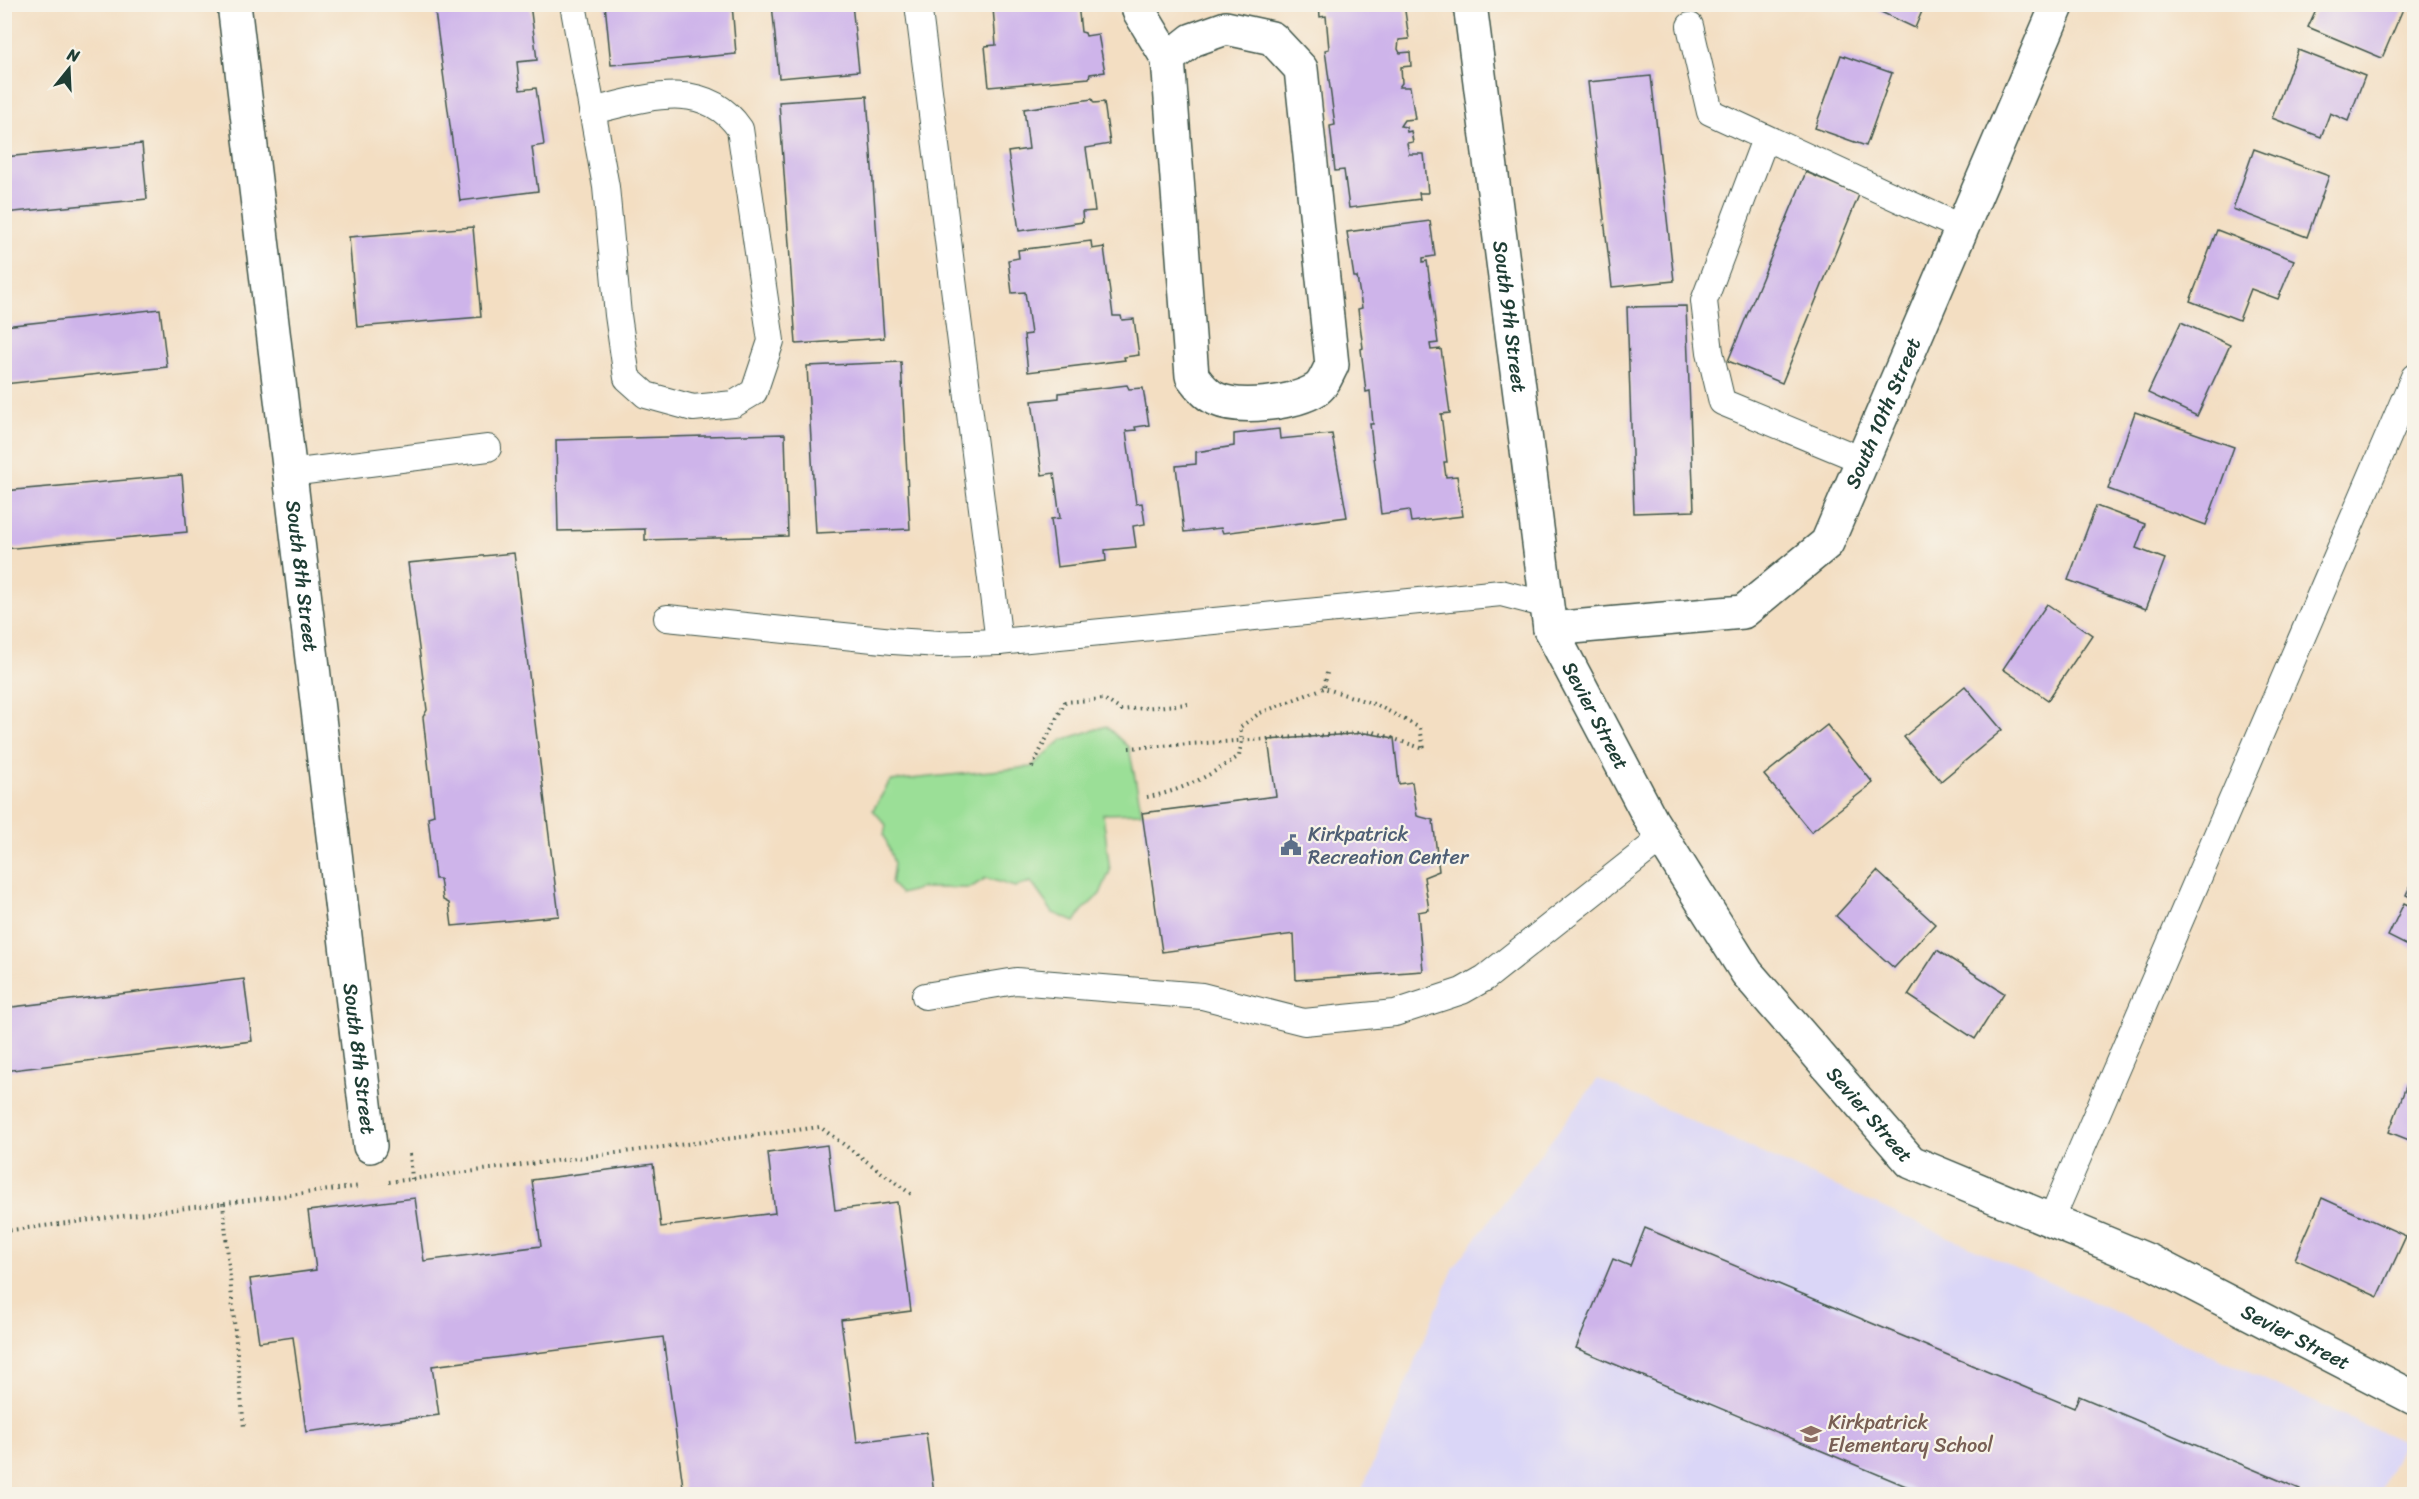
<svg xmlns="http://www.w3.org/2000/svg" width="2419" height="1499" font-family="Sriracha,sans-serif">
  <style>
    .built { fill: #dad6f7 }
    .green { fill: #9bdf97; stroke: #5d8e66; stroke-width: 1.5 }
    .building { fill: #ceb4ea }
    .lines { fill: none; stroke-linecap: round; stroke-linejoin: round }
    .service-casing { stroke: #3f5549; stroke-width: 28 }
    .minor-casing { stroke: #3f5549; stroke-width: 36 }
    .path { stroke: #3f5549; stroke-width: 4; stroke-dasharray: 1.5 4.5; stroke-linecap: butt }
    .service { stroke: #fff; stroke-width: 26 }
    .minor { stroke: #fff; stroke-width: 33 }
    .labels { text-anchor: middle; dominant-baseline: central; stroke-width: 4.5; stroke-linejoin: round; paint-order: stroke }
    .street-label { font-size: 20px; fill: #1f3d34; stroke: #f7f3e8 }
    .service-label { font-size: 20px; fill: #4e5e75; stroke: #f7f3e8; text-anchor: start }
    .education-label { font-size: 20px; fill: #785e54; stroke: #f7f3e8; text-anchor: start }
  </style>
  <rect width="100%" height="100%" fill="#f7f3e8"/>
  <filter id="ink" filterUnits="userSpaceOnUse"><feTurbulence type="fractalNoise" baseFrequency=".0167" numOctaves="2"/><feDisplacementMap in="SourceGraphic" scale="12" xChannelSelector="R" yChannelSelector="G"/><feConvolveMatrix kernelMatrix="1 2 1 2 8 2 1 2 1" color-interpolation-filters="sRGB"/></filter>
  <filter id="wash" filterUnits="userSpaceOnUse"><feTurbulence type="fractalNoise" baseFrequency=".008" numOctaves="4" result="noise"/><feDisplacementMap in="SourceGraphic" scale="24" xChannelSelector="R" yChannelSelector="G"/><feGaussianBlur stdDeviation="1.35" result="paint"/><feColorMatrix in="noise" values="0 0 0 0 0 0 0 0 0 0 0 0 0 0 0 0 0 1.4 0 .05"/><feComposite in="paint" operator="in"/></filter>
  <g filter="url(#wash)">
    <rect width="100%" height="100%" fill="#f3dec2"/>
    <polygon class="built" points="1598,1079 2403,1442 2379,1494 1360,1494 1454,1267"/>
    <polygon class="green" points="1106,726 1129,748 1142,813 1103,814 1110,871 1100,894 1082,911 1075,922 1053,913 1031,882 1015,887 986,878 970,888 922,888 901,894 891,884 894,863 884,835 886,825 873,810 890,781 1031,767 1062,740"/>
    <g id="blocks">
      <g class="building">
        <polygon points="434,4 530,4 537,60 517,62 520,90 536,88 544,145 532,147 538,191 460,201"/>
        <polygon points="605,4 732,4 736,54 611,65"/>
        <polygon points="772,4 852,4 859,71 779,78"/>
        <polygon points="980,4 1078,4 1081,32 1085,33 1086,36 1098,34 1105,72 1090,74 1089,78 989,87 985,46 996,45 993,8 980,9"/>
        <polygon points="1319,4 1404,4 1409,39 1399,40 1398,49 1400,53 1410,52 1411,66 1401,67 1402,83 1399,87 1410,87 1415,119 1404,120 1400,126 1406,127 1407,132 1411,131 1413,142 1407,143 1409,154 1424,154 1428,193 1419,193 1420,199 1349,208 1344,170 1335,171 1330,126 1335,125 1325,50 1329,49 1326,16 1320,17"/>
        <polygon points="1864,4 1925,4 1915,28"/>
        <polygon points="2318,5 2393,5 2403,9 2382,58 2308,27"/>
        <polygon points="2298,50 2365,76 2348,121 2330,113 2321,137 2272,118"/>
        <polygon points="1841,55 1892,73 1866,146 1815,128"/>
        <polygon points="1651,76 1674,281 1612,287 1588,82"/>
        <polygon points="867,96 884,338 796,344 779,102"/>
        <polygon points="1092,99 1094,103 1104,102 1110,144 1086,148 1095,211 1082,212 1083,222 1019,231 1008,152 1029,149 1024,109"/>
        <polygon points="142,144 147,199 4,213 4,157"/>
        <polygon points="2254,149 2329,176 2307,237 2233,209"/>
        <polygon points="1806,172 1859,195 1782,383 1728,361"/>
        <polygon points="1430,221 1435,256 1423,258 1423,262 1427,261 1438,343 1430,344 1431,350 1441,349 1450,413 1441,414 1447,462 1444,462 1446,477 1457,476 1463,516 1411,522 1409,510 1381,514 1370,424 1373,424 1370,391 1366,392 1361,349 1363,348 1358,309 1362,308 1357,277 1354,277 1347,232"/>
        <polygon points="473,227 481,317 357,327 349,237"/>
        <polygon points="2217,230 2294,260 2278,299 2251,289 2239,320 2190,301"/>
        <polygon points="1091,241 1092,249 1104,247 1113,316 1121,316 1122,320 1134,319 1139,355 1124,357 1125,360 1028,372 1024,335 1031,334 1025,292 1012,293 1008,260 1019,258 1018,250"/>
        <polygon points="1686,306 1694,511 1634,513 1627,307"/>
        <polygon points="160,309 167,367 4,384 4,326"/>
        <polygon points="2181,322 2230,345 2197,416 2148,393"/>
        <polygon points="901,362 910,529 816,533 807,366"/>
        <polygon points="1127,385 1129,389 1143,388 1149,425 1135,427 1136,430 1126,431 1136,504 1142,503 1145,524 1133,526 1136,547 1105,550 1106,561 1057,567 1051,519 1060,518 1054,473 1042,475 1032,401 1059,398 1059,393"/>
        <polygon points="2135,412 2234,447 2206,525 2108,489"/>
        <polygon points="1279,429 1280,439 1332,434 1347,517 1223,533 1221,528 1184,532 1176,466 1196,464 1196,452 1234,446 1234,434"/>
        <polygon points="785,434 788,536 645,540 645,529 558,531 556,440"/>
        <polygon points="182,475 187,532 4,549 4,491"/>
        <polygon points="2096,506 2145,524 2136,548 2165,559 2146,609 2068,580"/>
        <polygon points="514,553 559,916 452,926 449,903 443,900 440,879 435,879 428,817 434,815 423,717 427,710 408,563"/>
        <polygon points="2047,604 2092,635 2048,700 2003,669"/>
        <polygon points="1965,686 2002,730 1941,781 1904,737"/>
        <polygon points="1827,725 1873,783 1811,832 1764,775"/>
        <polygon points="1365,733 1394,738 1399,784 1412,782 1417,816 1433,820 1439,871 1424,877 1429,910 1418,912 1423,971 1296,980 1294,934 1162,952 1142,813 1276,796 1268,740"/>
        <polygon points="1877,871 1935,924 1894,968 1836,916"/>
        <polygon points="2414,877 2414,899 2406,895"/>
        <polygon points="2404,903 2414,908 2414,949 2388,936"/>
        <polygon points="1937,950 2004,993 1975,1039 1908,995"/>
        <polygon points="244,979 252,1041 4,1071 4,1008"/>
        <polygon points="2408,1081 2414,1084 2414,1142 2389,1132"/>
        <polygon points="827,1145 835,1210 897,1202 911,1311 841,1320 857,1442 926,1433 934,1494 684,1494 663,1337 432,1366 439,1415 306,1432 293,1337 259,1342 250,1279 316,1270 308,1211 415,1198 424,1261 541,1246 532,1180 653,1164 661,1227 775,1213 768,1153"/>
        <polygon points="2322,1198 2406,1236 2378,1297 2295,1259"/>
        <polygon points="1645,1228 2074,1408 2079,1396 2300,1489 2297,1494 1925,1494 1576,1348 1613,1259 1630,1266"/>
      </g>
    </g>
  </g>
  <g filter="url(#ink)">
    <use href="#blocks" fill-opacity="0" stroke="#3f5549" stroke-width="1.5"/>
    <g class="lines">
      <defs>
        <g id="service">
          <path d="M573 4 606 187 618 315 627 378 646 395 693 408 734 404 754 392 771 341 740 129C704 76 643 99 592 111"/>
          <polyline points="918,4 999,642"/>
          <polyline points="1690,26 1710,112 1962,228"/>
          <polyline points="1765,139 1704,301 1710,352 1722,402 1862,460"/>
          <polyline points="290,473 488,448"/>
          <polyline points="667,618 893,641 940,644 999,642 1501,593 1547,605"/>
          <polyline points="925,996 1016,981 1202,996 1304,1022 1395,1013 1462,991 1485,978 1662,838"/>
          <polyline points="2051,1220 2414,377"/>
        </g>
        <g id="minor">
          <path id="s1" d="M234 4 370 1146"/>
          <path d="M1138 4 1139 11 1168 59 1192 376C1198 384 1205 394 1216 399 1240 410 1295 403 1317 389 1324 384 1328 372 1332 365L1301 69 1272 38 1226 28 1192 40 1168 59"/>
          <path id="s2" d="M1470 4 1550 629 1651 820 1747 973 1911 1162 2149 1261 2414 1398"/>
          <path id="s3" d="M1550 629 1743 612 1827 543 2058 4"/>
        </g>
      </defs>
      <use href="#service" class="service-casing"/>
      <use href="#minor" class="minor-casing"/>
      <g class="path">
        <polyline points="1129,748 1374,732 1424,749 1420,728 1377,705 1324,688 1327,673"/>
        <polyline points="1032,767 1065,702 1104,699 1121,710 1188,704"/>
        <path d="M1147 797C1180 792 1211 775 1239 756L1242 741 1240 727 1260 713 1324 688"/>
        <polyline points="410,1154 412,1179"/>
        <polyline points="389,1182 820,1127 911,1194"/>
        <polyline points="223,1203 244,1428"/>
        <polyline points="4,1231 361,1186"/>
      </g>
      <use href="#service" class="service"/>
      <use href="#minor" class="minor"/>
    </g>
  </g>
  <defs>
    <symbol id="civic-bare" viewBox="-9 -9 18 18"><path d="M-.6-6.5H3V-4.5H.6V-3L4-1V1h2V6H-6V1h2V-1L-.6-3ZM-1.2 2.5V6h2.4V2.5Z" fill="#5c6f8a" stroke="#f7f3e8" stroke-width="2.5" paint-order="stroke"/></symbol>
    <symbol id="school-bare" viewBox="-9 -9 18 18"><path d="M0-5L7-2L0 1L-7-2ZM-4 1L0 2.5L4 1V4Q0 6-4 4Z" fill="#8d6e63" stroke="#f7f3e8" stroke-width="2.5" paint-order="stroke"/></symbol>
  </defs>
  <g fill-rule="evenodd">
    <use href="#civic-bare" x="1276" y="830" width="30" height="30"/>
    <use href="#school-bare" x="1796" y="1419" width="30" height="30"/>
  </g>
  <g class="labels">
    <g class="street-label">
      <text stroke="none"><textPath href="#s2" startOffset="315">South 9th Street</textPath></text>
      <text stroke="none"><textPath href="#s3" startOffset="444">South 10th Street</textPath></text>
      <text stroke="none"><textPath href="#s1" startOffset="576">South 8th Street</textPath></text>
      <text stroke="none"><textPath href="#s2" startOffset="728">Sevier Street</textPath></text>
      <text stroke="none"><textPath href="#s1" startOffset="1062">South 8th Street</textPath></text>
      <text stroke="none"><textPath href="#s2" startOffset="1214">Sevier Street</textPath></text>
      <text stroke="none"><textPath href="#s2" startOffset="1700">Sevier Street</textPath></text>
    </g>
    <g class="service-label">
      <text x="1308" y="834">Kirkpatrick<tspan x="1308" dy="23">Recreation Center</tspan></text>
    </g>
    <g class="education-label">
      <text x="1828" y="1422">Kirkpatrick<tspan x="1828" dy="23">Elementary School</tspan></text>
    </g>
  </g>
  <rect width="2419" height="1499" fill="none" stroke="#f7f3e8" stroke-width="24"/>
  <g transform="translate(69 69) rotate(18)" stroke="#f7f3e8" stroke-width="4.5" paint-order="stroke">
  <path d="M0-4.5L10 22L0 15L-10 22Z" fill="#1f3d34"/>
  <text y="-9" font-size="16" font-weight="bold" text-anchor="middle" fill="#1f3d34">N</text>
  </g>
</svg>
